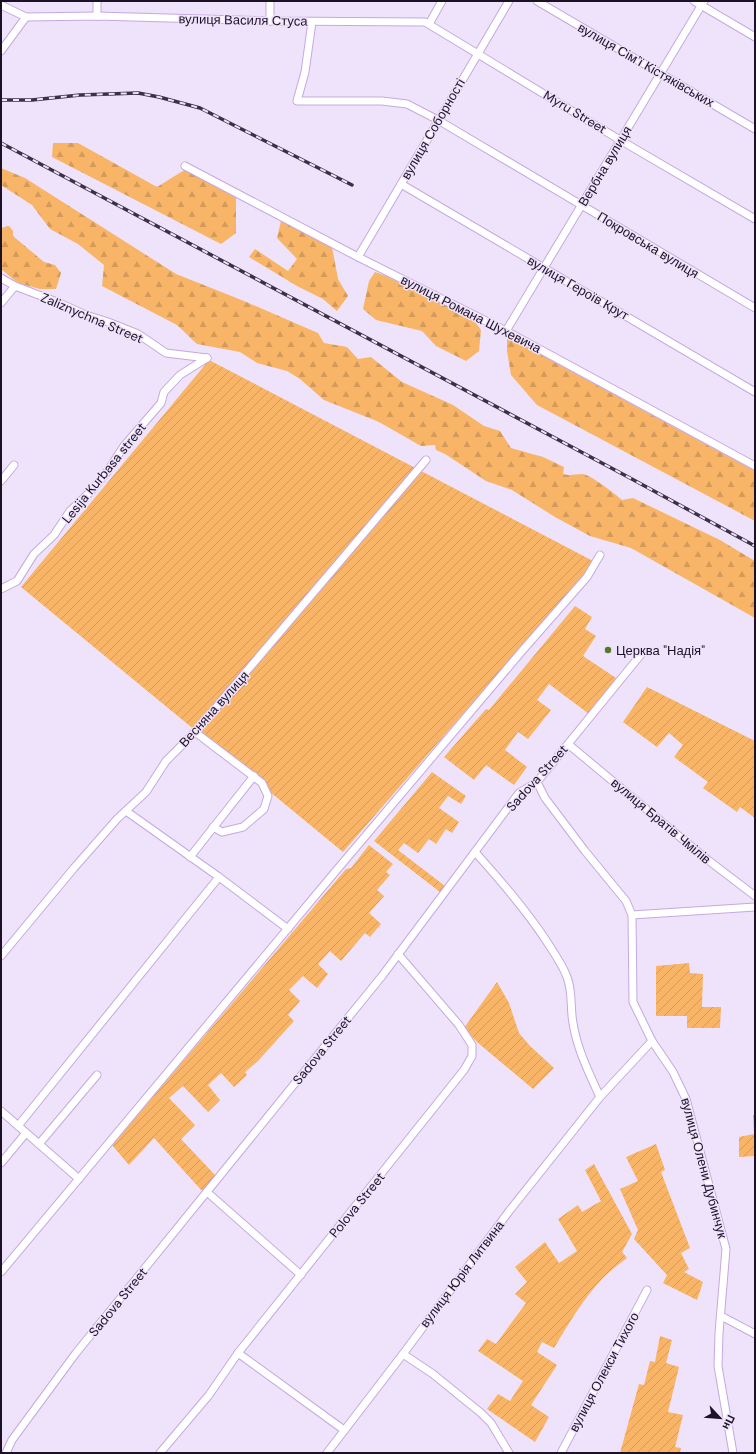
<svg xmlns="http://www.w3.org/2000/svg" width="756" height="1454" font-family="'DM Sans',sans-serif">
  <style>
    .forest { fill: url(#forest-firs) }
    .garden { fill: url(#garden-furrows) }
    .lines { fill: none; stroke-linecap: round; stroke-linejoin: round }
    .minor-casing { stroke: #c6a8e1; stroke-width: 9 }
    .minor { stroke: #fff; stroke-width: 7 }
    .rail-casing { stroke: #3c3045; stroke-width: 3.5 }
    .rail { stroke: #efe3fb; stroke-width: 2; stroke-dasharray: 6; stroke-linecap: butt }
    .poi-dot { fill: #59772c; stroke: #efe3fb; stroke-width: 1.5 }
    .labels { text-anchor: middle; dominant-baseline: central; stroke-width: 3; stroke-linejoin: round; paint-order: stroke }
    .street-label { font-size: 13px; fill: #1d1126; stroke: #efe3fb }
    .poi-label { font-size: 13px; fill: #1d1126; stroke: #efe3fb; text-anchor: start }
  </style>
  <defs>
    <pattern id="forest-firs" width="22" height="20" patternUnits="userSpaceOnUse"><rect width="22" height="20" fill="#f8b467"/><path d="M5 1l3.5 6h-7zM16 11l3.5 6h-7z" fill="#d49a59"/></pattern>
    <pattern id="garden-furrows" width="10" height="10" patternUnits="userSpaceOnUse"><rect width="10" height="10" fill="#f8b467"/><path d="M-1 1l2-2M0 10L10 0M9 11l2-2" fill="none" stroke="#d49a59"/></pattern>
  </defs>
  <rect width="100%" height="100%" fill="#efe3fb"/>
  <g class="forest">
    <polygon points="53,143 78,143 157,187 186,169 236,198 236,233 221,244 52,157"/>
    <path d="M1 168 25 178 176 274 244 301 318 333 324 343 347 347 358 359 371 357 402 382 453 405 484 426 500 431 511 448 543 457 564 467 563 474C570 476 575 474 582 474 590 474 615 494 622 500L633 498 720 540 755 561V618L631 548 590 536 555 517 512 490 486 481 445 454 436 450 435 445 421 446 379 422 324 400 300 379 287 371 257 363 240 352 197 344 177 325 102 286 104 265 78 244 50 229 32 205 1 185Z"/>
    <polygon points="281,221 332,247 338,279 348,296 337,311 323,299 297,286 249,257 255,249 288,271 297,259 277,238"/>
    <polygon points="9,226 13,231 13,236 44,262 55,265 61,273 56,289 40,289 18,283 1,269 1,228"/>
    <polygon points="375,272 386,276 473,319 481,330 479,351 466,361 436,346 422,331 376,320 363,309 369,281"/>
    <polygon points="507,339 519,343 755,471 755,521 537,405 511,375 507,351"/>
  </g>
  <g class="garden">
    <polygon points="209,360 595,562 343,852 21,587"/>
    <polygon points="575,606 592,617 585,629 596,636 583,656 616,678 589,714 549,684 537,700 551,710 528,739 518,732 505,750 527,767 514,785 486,765 474,780 444,757 486,709 489,710"/>
    <polygon points="647,687 755,741 755,818 740,807 737,812 703,788 708,782 674,757 683,745 669,733 657,747 623,722"/>
    <polygon points="432,772 466,796 461,804 448,796 439,808 459,822 452,833 446,829 436,844 429,839 418,853 404,843 398,850 445,886 440,892 374,841"/>
    <polygon points="369,845 393,864 386,872 390,875 377,890 384,896 369,913 381,924 370,937 365,933 341,961 330,951 318,964 328,974 317,988 303,976 289,990 300,1001 288,1015 294,1021 258,1061 245,1072 247,1075 234,1087 221,1073 208,1085 220,1100 208,1112 183,1086 169,1098 195,1125 181,1139 216,1176 203,1192 154,1138 129,1165 112,1145 346,869 351,868"/>
    <polygon points="689,963 690,973 703,974 702,1007 721,1007 720,1028 687,1028 687,1016 656,1016 656,966"/>
    <polygon points="497,982 509,1003 519,1033 530,1046 554,1068 533,1089 477,1042 464,1028"/>
    <polygon points="753,1115 755,1115 755,1156 739,1157 739,1137 754,1134"/>
    <polygon points="656,1144 665,1170 661,1172 690,1248 681,1253 689,1269 684,1272 703,1282 697,1300 663,1283 667,1275 634,1239 638,1230 620,1189 638,1181 626,1157"/>
    <path d="M594 1164 632 1234 622 1252 627 1258C619 1264 610 1271 603 1278 583 1299 569 1323 554 1348L542 1342 537 1352 557 1365 531 1405 549 1417 535 1442 487 1409 498 1394 510 1401 523 1381 478 1351 487 1339 496 1344 526 1303 515 1294 527 1282 515 1267 545 1242 559 1263 577 1251 558 1219 578 1205 582 1212 601 1201 585 1170Z"/>
    <polygon points="660,1336 672,1340 666,1363 679,1367 668,1412 683,1415 675,1447 681,1448 680,1453 620,1453 639,1384 644,1385 650,1361 655,1362"/>
  </g>
  <g class="lines">
    <defs>
      <g id="minor">
        <polyline points="537,1 755,129"/>
        <polyline points="694,1 755,37"/>
        <polyline points="1,5 26,17 97,16 270,21 425,22 620,140 755,219"/>
        <polyline points="97,16 97,1"/>
        <polyline points="270,21 270,1"/>
        <polyline points="312,22 305,72 297,101 382,101 407,104 438,120 755,308"/>
        <polyline points="429,24 442,1"/>
        <polyline points="1,51 26,17"/>
        <polyline points="185,166 358,257 506,331 755,466"/>
        <polyline points="401,184 755,392"/>
        <polyline points="358,257 509,1"/>
        <polyline points="1,278 15,286 57,302 86,315 108,322 138,334 166,353 207,358"/>
        <polyline points="1,303 15,286"/>
        <polyline points="506,331 704,1"/>
        <polyline points="1,481 14,465"/>
        <polyline points="1,589 17,581 34,554 54,535 70,511 89,493 107,472 124,446 161,403 164,392 180,375 207,358"/>
        <polyline points="195,732 262,783 268,796 264,809 243,827 222,832 213,827"/>
        <polyline points="568,744 704,857 755,896"/>
        <polyline points="537,782 545,798 585,851 626,901 632,915 633,1002 652,1041 673,1072 686,1099 726,1249 719,1333 718,1366 733,1453"/>
        <polyline points="126,811 219,877 288,929"/>
        <path d="M475 852C502 882 528 912 549 945 556 956 563 966 567 977 573 992 570 1008 573 1023 577 1049 589 1073 600 1097"/>
        <polyline points="190,857 254,776"/>
        <polyline points="632,915 755,907"/>
        <polyline points="1,956 74,868 117,819 146,792 166,761 195,732 426,460"/>
        <polyline points="1,1111 79,1179"/>
        <polyline points="18,1126 219,877"/>
        <polyline points="39,1144 97,1075"/>
        <polyline points="1,1163 26,1133"/>
        <polyline points="207,1192 301,1275"/>
        <polyline points="1,1272 335,872 522,651 587,577 600,555"/>
        <polyline points="721,1316 755,1334"/>
        <polyline points="238,1353 344,1430"/>
        <polyline points="403,1354 433,1374 481,1413 491,1423 509,1453"/>
        <polyline points="6,1453 12,1440 76,1353 382,976 519,793 537,782 643,652"/>
        <polyline points="160,1453 209,1395 238,1353 464,1070 472,1056 472,1045 459,1025 398,954"/>
        <polyline points="327,1453 403,1354 510,1210 600,1097 652,1041"/>
        <polyline points="561,1453 647,1290"/>
      </g>
    </defs>
    <use href="#minor" class="minor-casing"/>
    <use href="#minor" class="minor"/>
    <defs>
      <g id="rail">
        <polyline points="1,100 32,100 80,95 138,93 159,97 200,108 352,185"/>
        <polyline points="1,143 630,478 755,546"/>
      </g>
    </defs>
    <use href="#rail" class="rail-casing"/>
    <use href="#rail" class="rail"/>
  </g>
  <circle class="poi-dot" cx="608" cy="650" r="4"/>
  <g class="labels">
    <g class="street-label">
      <text transform="translate(243 20) rotate(1)">вулиця Василя Стуса</text>
      <text transform="translate(646 65) rotate(30)">вулиця Сімʼї Кістяківських</text>
      <text transform="translate(575 112) rotate(31)">Myru Street</text>
      <text transform="translate(433 129) rotate(-60)">вулиця Соборності</text>
      <text transform="translate(605 166) rotate(-59)">Вербна вулиця</text>
      <text transform="translate(648 245) rotate(31)">Покровська вулиця</text>
      <text transform="translate(578 288) rotate(30)">вулиця Героїв Крут</text>
      <text transform="translate(471 314) rotate(27)">вулиця Романа Шухевича</text>
      <text transform="translate(92 318) rotate(23)">Zaliznychna Street</text>
      <text transform="translate(104 473) rotate(-51)">Lesija Kurbasa street</text>
      <text transform="translate(214 709) rotate(-48)">Весняна вулиця</text>
      <text transform="translate(537 778) rotate(-48)">Sadova Street</text>
      <text transform="translate(661 821) rotate(40)">вулиця Братів Чмілів</text>
      <text transform="translate(322 1050) rotate(-51)">Sadova Street</text>
      <text transform="translate(704 1168) rotate(75)">вулиця Олени Дубинчук</text>
      <text transform="translate(357 1205) rotate(-51)">Polova Street</text>
      <text transform="translate(462 1274) rotate(-53)">вулиця Юрія Литвина</text>
      <text transform="translate(118 1302) rotate(-51)">Sadova Street</text>
      <text transform="translate(604 1372) rotate(-62)">вулиця Олекси Тихого</text>
    </g>
    <g class="poi-label">
      <text x="616" y="650">Церква "Надія"</text>
    </g>
  </g>
  <rect width="756" height="1454" fill="none" stroke="#1d1126" stroke-width="4"/>
  <g transform="translate(720 1418) rotate(116)" stroke="#efe3fb" stroke-width="3" paint-order="stroke">
  <path d="M0-3L7 15L0 10L-7 15Z" fill="#1d1126"/>
  <text y="-6" font-size="11" font-weight="bold" text-anchor="middle" fill="#1d1126">Пн</text>
  </g>
</svg>
